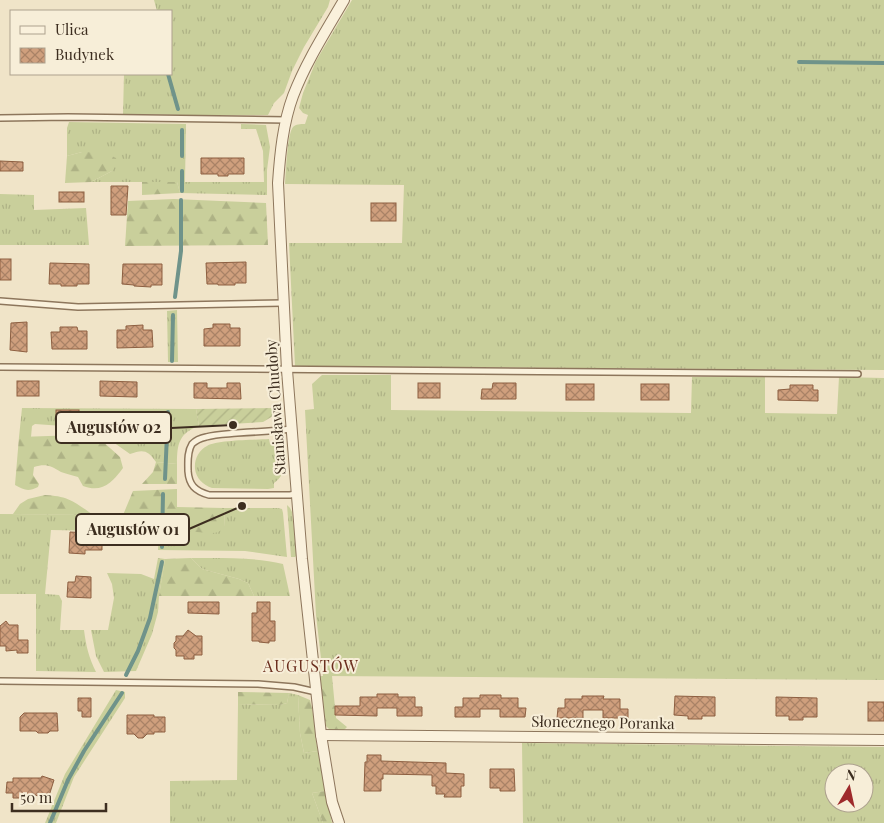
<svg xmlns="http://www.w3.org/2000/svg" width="884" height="823" font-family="'Playfair Display',serif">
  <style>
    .grass { fill: url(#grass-tufts); fill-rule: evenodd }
    .forest { fill: url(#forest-firs) }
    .garden { fill: url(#garden-furrows) }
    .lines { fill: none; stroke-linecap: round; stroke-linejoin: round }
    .stream { stroke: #6f938a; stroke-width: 4 }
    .building { fill: url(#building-cross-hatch); stroke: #8d5f41 }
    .service-casing { stroke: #8d765c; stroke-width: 8 }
    .minor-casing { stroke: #8d765c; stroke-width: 12 }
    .service { stroke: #faf1dc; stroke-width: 5 }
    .minor { stroke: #faf1dc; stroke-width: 10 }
    .labels { text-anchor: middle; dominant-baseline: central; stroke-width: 4; stroke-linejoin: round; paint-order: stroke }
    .street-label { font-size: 15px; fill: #3d2e20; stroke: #f7eed8 }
    .neighbourhood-label { font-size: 16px; letter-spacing: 1px; fill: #6b2e1e; stroke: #f7eed8 }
    .leader { fill: none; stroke: #3d2e20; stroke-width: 2 }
    .callout-dot { fill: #3d2e20; stroke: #f7eed8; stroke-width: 2 }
    .callout { fill: #f7eed8; stroke: #3d2e20; stroke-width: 2 }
    .callout-label { font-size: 16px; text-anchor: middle; font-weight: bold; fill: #3d2e20 }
  </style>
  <defs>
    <pattern id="grass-tufts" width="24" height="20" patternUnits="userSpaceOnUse" patternTransform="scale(1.25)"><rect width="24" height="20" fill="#c9cf9b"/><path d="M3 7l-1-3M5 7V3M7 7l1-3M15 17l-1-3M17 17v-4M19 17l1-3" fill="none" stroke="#aeb285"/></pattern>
    <pattern id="forest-firs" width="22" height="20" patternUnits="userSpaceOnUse" patternTransform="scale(1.25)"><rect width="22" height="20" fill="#c9cf9b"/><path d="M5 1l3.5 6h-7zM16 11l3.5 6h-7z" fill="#aeb285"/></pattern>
    <pattern id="garden-furrows" width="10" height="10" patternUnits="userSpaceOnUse" patternTransform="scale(1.25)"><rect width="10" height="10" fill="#c9cf9b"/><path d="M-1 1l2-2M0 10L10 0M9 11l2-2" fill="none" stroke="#aeb285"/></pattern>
    <pattern id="building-cross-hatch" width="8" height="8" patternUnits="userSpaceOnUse" patternTransform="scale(1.25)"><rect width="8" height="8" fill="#cf9f7d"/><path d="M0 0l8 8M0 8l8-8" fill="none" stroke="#a98266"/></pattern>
  </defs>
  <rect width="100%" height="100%" fill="#f0e4c8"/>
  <g class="grass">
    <polygon points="154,0 330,0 328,7 304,47 292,71 284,93 274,103 268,115 189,115 123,114 124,74 171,74 171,11 157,11"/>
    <path d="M352 0H884V370L295 366 289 243H402L404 185 285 184C286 174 287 134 293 127 296 124 300 124 305 124L308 115 303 113 299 108 303 93 316 61Z"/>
    <polygon points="69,122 186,124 185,182 264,182 263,151 256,129 241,129 241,124 266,125 270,147 267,170 267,195 180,193 177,182 91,182 112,171 82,152 67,156 67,128"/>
    <polygon points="0,194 34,195 34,210 86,208 89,245 0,245"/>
    <polygon points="177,310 178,362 168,362 167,311"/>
    <polygon points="322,375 391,375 391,410 691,413 692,377 765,377 765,413 837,414 839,377 884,378 884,680 323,676 316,615 305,410 314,409 312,384"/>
    <path d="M22 408 196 409 199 426C179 433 177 444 177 464L156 462C148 450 143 449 130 454L93 428 84 425 77 427 35 424 32 426 31 437H19Z"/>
    <path d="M269 439 270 444 278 446C283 452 285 466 282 474 280 478 277 481 274 483V488L268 489 212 488C203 485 196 478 195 469 194 459 199 450 207 446 217 440 255 440 269 439Z"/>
    <polygon points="287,505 290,508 292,512 297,555 295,557 291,557"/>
    <path d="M224 508H278L282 509 283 513 287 557 245 551 158 550 159 532 51 530 45 594 59 595 62 601 60 630H84C86 646 89 658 96 672L36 671V594H0V514L159 515 225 527Z"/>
    <polygon points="158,558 165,559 159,596 158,612 152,634 136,671 104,672 96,656 91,630 108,630 114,598 112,584 107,573 141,574 154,579"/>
    <path d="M191 558C221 558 254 557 283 564L290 596H254L248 583 239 579 202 569Z"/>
    <polygon points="116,690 125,692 125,698 74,777 56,823 45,823 65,774"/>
    <polygon points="289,693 298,695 300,733 304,753 318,751 325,791 312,793 323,823 170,823 170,781 237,780 238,704 280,705 287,703"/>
    <path d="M522 743 884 747V823H523ZM834 773H864V803H834Z"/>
  </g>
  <g class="forest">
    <path d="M82 152C94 152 104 153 116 158L117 163 112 171 91 182 65 183 67 156Z"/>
    <polygon points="142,182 177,182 180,193 142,195"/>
    <polygon points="174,199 266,203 268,245 125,246 128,201"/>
    <path d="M78 435 100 439 120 457 123 468C112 483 102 493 83 486L78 477C72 475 66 474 61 472 51 466 46 463 34 467L33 475 39 484 38 487C28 492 24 490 15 485L19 437Z"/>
    <polygon points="156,462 177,464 177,484 142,484 153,472"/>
    <path d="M177 489V507L224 508 225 527C224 528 219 532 218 532 206 536 172 527 159 523V515H123L133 491Z"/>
    <path d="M45 495C68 496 75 502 93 515L13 514 20 504 28 499Z"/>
    <polygon points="191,558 202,569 239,579 248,583 254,596 159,596 165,559"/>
    <polygon points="316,676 332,676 336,718 347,727 344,730 330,730 324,724"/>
    <polygon points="238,692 289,693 287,703 280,705 238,704"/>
    <path d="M298 695 310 700C315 717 314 734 318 751L304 753 300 733Z"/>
    <polygon points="325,791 332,823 323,823 312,793"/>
  </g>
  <polygon class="garden" points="276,408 273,416 263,422 199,426 196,409"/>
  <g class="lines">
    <g class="stream">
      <polyline points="799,62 884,63"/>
      <polyline points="168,74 178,109"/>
      <polyline points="182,130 182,156"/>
      <polyline points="182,191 182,171"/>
      <polyline points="175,297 181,251 181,200"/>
      <polyline points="172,361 173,315"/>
      <polyline points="165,479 168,412"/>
      <polyline points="162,547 163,494"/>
      <polyline points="126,675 138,651 150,618 162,562"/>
      <polyline points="50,823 68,780 84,751 122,693"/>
    </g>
  </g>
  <g class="building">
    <polygon points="201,158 244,158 244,174 228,174 228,176 218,176 218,174 201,174"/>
    <polygon points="0,161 23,162 23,171 0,171"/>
    <polygon points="111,186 128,186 126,215 111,215"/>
    <rect x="59" y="192" width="25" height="10"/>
    <rect x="371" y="203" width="25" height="18"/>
    <rect x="0" y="259" width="11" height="21"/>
    <polygon points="246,262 246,283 235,283 235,285 218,285 218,284 207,284 206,263"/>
    <polygon points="50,263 89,264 89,284 77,284 77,286 61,286 61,284 49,284"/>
    <polygon points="123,264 162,264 162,285 151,285 151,287 134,286 134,285 122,284"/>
    <polygon points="27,322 27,352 10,350 11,323"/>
    <polygon points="213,324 230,324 230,328 240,328 240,346 204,346 204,329 213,328"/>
    <polygon points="143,325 143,330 152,330 153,347 117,348 117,330 126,330 126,326"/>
    <polygon points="60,327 77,327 78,331 87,331 87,349 52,349 51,332 60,332"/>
    <rect x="17" y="381" width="22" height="15"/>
    <polygon points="100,381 137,382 137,397 100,396"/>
    <polygon points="194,383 207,383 207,388 227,388 227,383 240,383 241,399 194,398"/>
    <rect x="418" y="383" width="22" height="15"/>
    <polygon points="493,383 516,383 516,399 481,399 482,389 492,389"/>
    <rect x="566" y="384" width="28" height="16"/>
    <rect x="641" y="384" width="28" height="16"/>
    <polygon points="790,385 813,385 813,390 818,390 818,401 778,400 778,390 790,389"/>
    <rect x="56" y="410" width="23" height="10"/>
    <polygon points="70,532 110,534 110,545 102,545 102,550 85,550 85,554 69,553"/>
    <polygon points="76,576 91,577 91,598 67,597 68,582 75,582"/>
    <polygon points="188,602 219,602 219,614 188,613"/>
    <polygon points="257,602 270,602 270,621 275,621 275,641 269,641 269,643 259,642 259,641 252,641 252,613 257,613"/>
    <polygon points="6,621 9,625 18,625 18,640 28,640 28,653 17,653 17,650 6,651 6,646 0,646 0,626"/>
    <polygon points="188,630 196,636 202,636 202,655 194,655 194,659 184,659 184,656 176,656 176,650 174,648 174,643 176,641 176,636 183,636"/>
    <polygon points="377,694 398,694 398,697 415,697 415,707 422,707 422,716 397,716 397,708 377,708 377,716 335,715 335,706 360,706 360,697 377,697"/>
    <polygon points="480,695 501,695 501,698 518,698 518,708 526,708 525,717 500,717 500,709 480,709 480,717 455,717 455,707 463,707 463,698 480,698"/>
    <polygon points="582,696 604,696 603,699 620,699 620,709 628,709 628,718 603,718 603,710 583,710 583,718 557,718 558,708 565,708 565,699 582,699"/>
    <polygon points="675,696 715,697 715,716 702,716 702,719 688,719 688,716 674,715"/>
    <polygon points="776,697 817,698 817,717 803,717 803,720 789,720 789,716 776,716"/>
    <polygon points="78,698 91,698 91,717 82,717 82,711 78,711"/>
    <rect x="868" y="702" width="16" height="19"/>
    <polygon points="24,713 57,713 58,731 50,731 48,733 38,733 36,731 20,731 20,717"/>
    <polygon points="127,715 154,715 154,717 165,717 165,732 154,732 154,734 147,734 143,738 138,738 134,734 127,734"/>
    <polygon points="367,755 381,755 381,761 446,763 446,773 464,774 464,786 461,786 461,797 444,797 445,794 436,794 436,786 432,786 432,775 383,774 383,779 381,779 381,791 364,791 365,762 367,762"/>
    <polygon points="490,769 514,769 515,791 500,791 500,788 490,788"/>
    <polygon points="42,776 54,780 48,799 35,795 23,795 23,798 13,798 13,793 6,793 7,782 13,782 13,778 41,778"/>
  </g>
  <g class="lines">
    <defs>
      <g id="service">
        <polyline points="0,118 68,117 287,120"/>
        <polyline points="0,301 78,307 283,303"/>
        <polyline points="0,367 858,374"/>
        <path d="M292 429C273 431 255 432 237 433 227 434 216 434 206 437 201 438 196 440 192 444 187 452 188 462 188 471 189 485 195 491 209 495H290L295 494 296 492"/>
        <polyline points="0,681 258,684 294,687 316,692"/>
      </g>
      <g id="minor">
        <polyline points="321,735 884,740"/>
        <path d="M339 823 332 802 321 735 302 559 287 370 278 183C280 154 283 123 293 96 306 62 326 31 344 0"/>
      </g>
    </defs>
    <use href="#service" class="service-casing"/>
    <use href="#minor" class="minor-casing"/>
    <use href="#service" class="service"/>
    <use href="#minor" class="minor"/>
  </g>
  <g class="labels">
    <g class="street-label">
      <text transform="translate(275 407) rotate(-94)">Stanisława Chudoby</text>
      <text transform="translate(603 722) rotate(1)">Słonecznego Poranka</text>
    </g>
    <g class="neighbourhood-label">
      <text x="311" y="665">AUGUSTÓW</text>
    </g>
  </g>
  <path class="leader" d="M233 425L171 428M242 506L189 529"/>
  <g class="callout-dot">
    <circle cx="233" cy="425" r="5"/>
    <circle cx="242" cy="506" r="5"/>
  </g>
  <g class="callout">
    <rect x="56" y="412" width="115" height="31" rx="5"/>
    <rect x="76" y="514" width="113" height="31" rx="5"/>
  </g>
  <g class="callout-label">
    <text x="114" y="433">Augustów 02</text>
    <text x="133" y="535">Augustów 01</text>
  </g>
  <rect x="10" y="10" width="162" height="65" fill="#f7eed8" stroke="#ada18e"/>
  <rect x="20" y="26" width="25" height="8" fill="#faf1dc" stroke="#ada18e"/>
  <text x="55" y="35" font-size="15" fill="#3d2e20">Ulica</text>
  <rect x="20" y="48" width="25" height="15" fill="url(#building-cross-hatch)" stroke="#ada18e"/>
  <text x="55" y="60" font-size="15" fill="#3d2e20">Budynek</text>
  <g transform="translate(849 788) rotate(9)"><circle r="24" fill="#f7eed8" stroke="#ada18e"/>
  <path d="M0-4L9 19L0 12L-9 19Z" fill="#9e2a2b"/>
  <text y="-8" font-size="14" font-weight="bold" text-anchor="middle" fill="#3d2e20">N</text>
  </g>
  <path d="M12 803v8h94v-8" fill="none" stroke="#3d2e20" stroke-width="2.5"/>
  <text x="20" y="803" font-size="15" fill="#3d2e20" stroke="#f7eed8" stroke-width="4" paint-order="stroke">50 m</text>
</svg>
